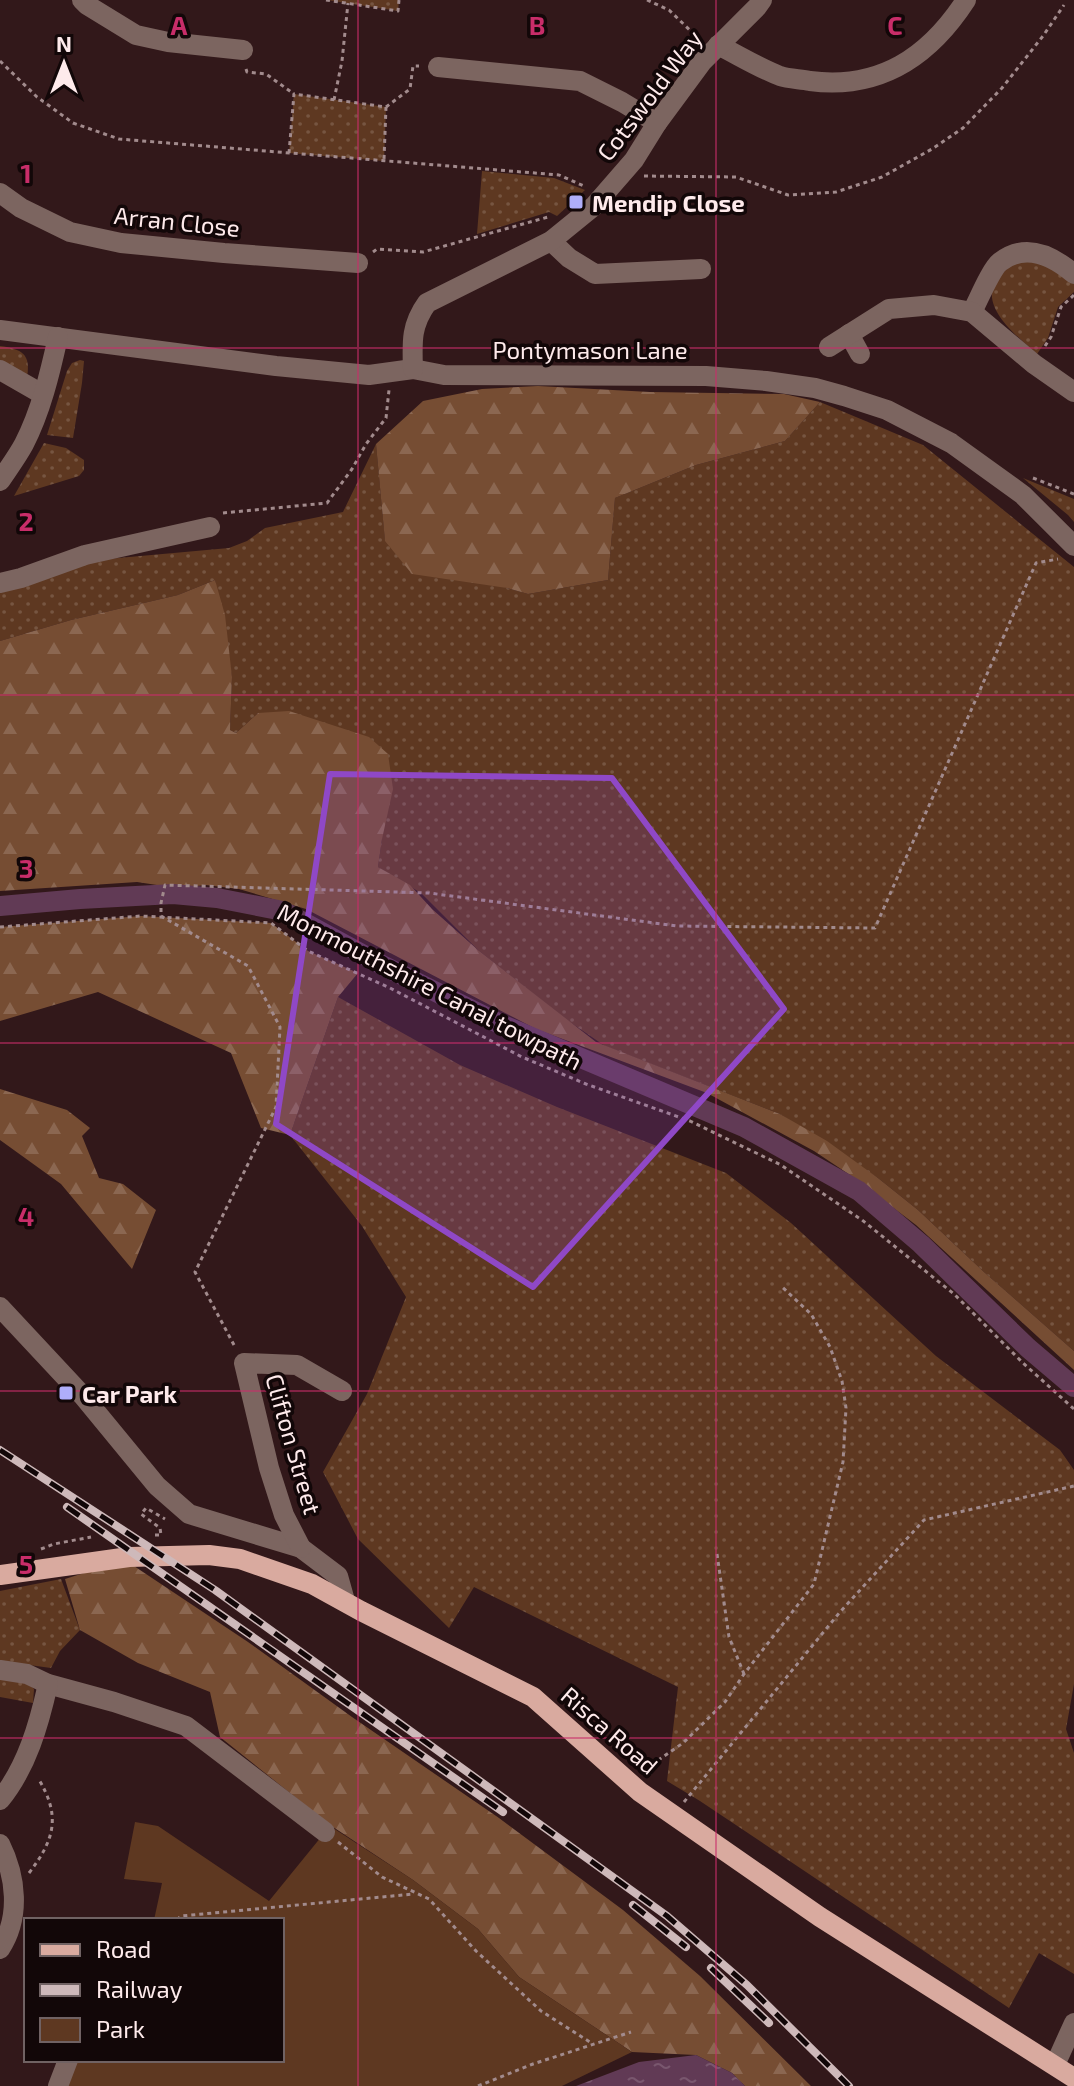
<svg xmlns="http://www.w3.org/2000/svg" width="1074" height="2086" font-family="'Exo 2',sans-serif">
  <style>
    .grass { fill: url(#grass-dots) }
    .forest { fill: url(#forest-firs) }
    .park { fill: #5e3821 }
    .water { fill: url(#water-ripples) }
    .lines { fill: none; stroke-linecap: round; stroke-linejoin: round }
    .canal { stroke: #613a55; stroke-width: 20 }
    .path { stroke: #a28b8d; stroke-width: 3; stroke-dasharray: 4 4; stroke-linecap: butt }
    .minor { stroke: #7c6560; stroke-width: 20 }
    .major { stroke: #d9aa9f; stroke-width: 20 }
    .rail-casing { stroke: #ceb9ba; stroke-width: 8 }
    .rail { stroke: #120708; stroke-width: 5; stroke-dasharray: 15; stroke-linecap: butt }
    .marked { fill: #8f48c6; fill-opacity: 0.2; stroke: #8f48c6; stroke-width: 6; stroke-linejoin: round }
    .grid { fill: none; stroke: #c82d69; stroke-width: 2; stroke-opacity: 0.55 }
    .poi-dot { fill: #afaefa; stroke: #120708; stroke-width: 3 }
    .labels { text-anchor: middle; dominant-baseline: central; stroke-width: 7; stroke-linejoin: round; paint-order: stroke }
    .street-label { font-size: 24px; fill: #feeaeb; stroke: #120708 }
    .poi-label { font-size: 24px; font-weight: bold; fill: #feeaeb; stroke: #120708; text-anchor: start }
    .grid-label { font-size: 26px; text-anchor: middle; font-weight: bold; fill: #c82d69; stroke: #120708; stroke-width: 7; stroke-linejoin: round; paint-order: stroke }
  </style>
  <defs>
    <pattern id="grass-dots" width="8" height="8" patternUnits="userSpaceOnUse" patternTransform="scale(2)"><rect width="8" height="8" fill="#5e3821"/><path d="M2 2h.1M6 6h.1" fill="none" stroke="#765541" stroke-width="1.8" stroke-linecap="round"/></pattern>
    <pattern id="forest-firs" width="22" height="20" patternUnits="userSpaceOnUse" patternTransform="scale(2)"><rect width="22" height="20" fill="#764d33"/><path d="M5 1l3.5 6h-7zM16 11l3.5 6h-7z" fill="#8b6751"/></pattern>
    <pattern id="water-ripples" width="26" height="14" patternUnits="userSpaceOnUse" patternTransform="scale(2)"><rect width="26" height="14" fill="#613a55"/><path d="M2 4q2-2 4 0t4 0M15 11q2-2 4 0t4 0" fill="none" stroke="#79576e"/></pattern>
  </defs>
  <rect width="100%" height="100%" fill="#32181a"/>
  <g class="grass">
    <polygon points="327,0 399,0 398,11"/>
    <polygon points="294,94 386,107 384,161 289,153"/>
    <polygon points="482,171 554,178 585,190 557,216 549,212 477,234"/>
    <path d="M1038 260 1062 274 1074 284V292L1058 307 1048 338 1037 354C1016 335 971 301 1003 273 1006 270 1008 266 1012 264 1019 261 1030 261 1038 260Z"/>
    <path d="M0 346C22 349 31 354 27 377L0 370Z"/>
    <polygon points="80,360 84,361 82,383 73,438 47,435 67,371 72,363"/>
    <polygon points="820,402 923,445 1074,567 1074,1351 984,1272 918,1210 878,1178 780,1114 605,1046 564,1018 478,950 421,893 378,867 382,839 258,713 236,733 230,730 232,677 215,580 178,595 71,620 0,641 0,590 85,561 229,548 247,541 265,528 343,512 376,444 385,540 507,588 528,594 608,580 615,498 696,465 785,441"/>
    <polygon points="44,443 66,448 84,460 84,470 79,476 14,496"/>
    <polygon points="1023,478 1074,499 1074,522 1068,515"/>
    <polygon points="338,997 460,1065 557,1107 726,1173 791,1223 936,1356 1060,1450 1074,1470 1074,1684 1066,1729 1074,1753 1074,1974 1039,1953 1009,2008 700,1801 667,1781 678,1687 474,1587 449,1628 358,1539 323,1472 367,1394 406,1297 362,1226 290,1135"/>
    <polygon points="61,1579 80,1630 60,1651 51,1668 0,1661 0,1591"/>
    <polygon points="0,1677 27,1681 34,1689 33,1703 0,1697"/>
  </g>
  <g class="forest">
    <polygon points="538,386 650,392 784,394 820,402 785,441 696,465 615,498 608,580 528,594 507,588 412,574 385,541 376,444 423,401 482,389"/>
    <polygon points="215,580 225,615 232,677 230,730 236,733 258,713 289,711 369,737 388,754 393,789 382,839 378,867 410,885 432,909 478,950 596,1042 780,1114 827,1141 878,1178 918,1210 984,1272 1074,1351 1074,1370 916,1225 850,1175 814,1151 707,1093 536,1029 306,909 239,889 206,885 177,888 137,882 0,891 0,641 71,620 178,595"/>
    <polygon points="141,916 271,923 308,951 358,973 338,997 290,1135 261,1128 231,1053 98,992 0,1021 0,927"/>
    <polygon points="0,1089 67,1110 90,1128 82,1136 99,1178 123,1184 156,1210 132,1269 61,1184 0,1140"/>
    <polygon points="125,1560 248,1642 352,1717 499,1818 623,1910 700,1976 811,2086 745,2086 732,2073 696,2055 632,2052 519,1977 478,1929 413,1880 330,1825 220,1737 210,1692 138,1663 80,1630 65,1579"/>
  </g>
  <polygon class="park" points="135,1822 158,1826 269,1901 330,1826 413,1880 478,1929 519,1977 632,2052 562,2086 67,2086 78,2060 282,2060 282,1920 154,1920 162,1883 124,1879"/>
  <polygon class="water" points="696,2055 732,2073 745,2086 576,2086 639,2062"/>
  <g class="lines">
    <polyline class="canal" points="0,906 80,899 173,894 217,898 283,911 384,966 498,1023 744,1127 859,1191 921,1244 1028,1348 1074,1387"/>
    <g class="path">
      <polyline points="326,0 398,11 399,0"/>
      <polyline points="647,0 669,10 698,38"/>
      <polyline points="0,61 37,97 73,123 119,139 559,175 586,187"/>
      <polyline points="246,69 247,72 266,74 294,94"/>
      <polyline points="334,100 342,61 348,3"/>
      <polyline points="386,107 410,89 413,66 419,66"/>
      <polyline points="289,153 294,94 386,107 384,159"/>
      <polyline points="644,176 736,177 788,195 836,192 882,177 932,149 963,128 1002,88 1043,36 1064,5"/>
      <polyline points="373,252 377,249 423,252 548,217"/>
      <polyline points="1045,346 1051,337 1061,307 1074,295"/>
      <polyline points="1033,478 1074,494"/>
      <polyline points="223,513 327,503 352,469 366,444 386,418 389,390"/>
      <polyline points="0,927 141,916 271,923 308,951 390,988 522,1057 586,1084 690,1121 781,1165 862,1220 954,1294 1023,1363 1074,1409"/>
      <polyline points="234,1345 195,1272 276,1107 280,1027 248,966 161,916 161,903 165,885 429,893 677,926 875,928 1036,563 1058,559"/>
      <polyline points="155,1535 161,1535 160,1528 141,1514 146,1508 165,1519"/>
      <polyline points="41,1549 54,1544 91,1537"/>
      <polyline points="717,1554 729,1637 744,1674"/>
      <polyline points="650,1774 657,1761 683,1743 725,1702 744,1674 814,1584 843,1462 846,1408 842,1381 830,1347 811,1314 781,1286"/>
      <polyline points="684,1802 840,1612 924,1520 1074,1486"/>
      <polyline points="338,1842 382,1877 429,1899 476,1951 541,2011 593,2044"/>
      <path d="M29 1873C55 1839 61 1816 38 1778"/>
      <polyline points="177,1920 181,1916 414,1894"/>
      <polyline points="478,2086 533,2064 631,2032"/>
    </g>
    <g class="minor">
      <polyline points="82,0 87,5 136,35 168,42 243,50"/>
      <path d="M718 45C738 55 759 68 780 76 789 79 801 79 810 81 880 90 929 57 966 0"/>
      <polyline points="438,67 580,81 622,102 657,123"/>
      <polyline points="0,193 21,208 70,232 121,243 224,253 358,263"/>
      <polyline points="551,241 569,258 595,274 701,269"/>
      <path d="M972 312C978 301 991 269 1000 262 1026 242 1053 256 1074 274"/>
      <polyline points="0,330 276,366 369,375 413,369 444,375 706,376 766,381 815,388 844,396 887,410 951,443 1023,495 1074,546"/>
      <polyline points="849,334 860,354"/>
      <polyline points="829,347 889,309 934,305 972,312 1034,364 1074,392"/>
      <path d="M413 369C412 342 411 325 427 303L551 241 594 206 634 160 657 123 702 62 757 7 762 0"/>
      <polyline points="0,370 42,394"/>
      <path d="M0 481C8 469 17 457 24 444 41 411 50 373 58 337"/>
      <polyline points="0,583 21,578 85,555 210,527"/>
      <polyline points="0,1307 83,1396 157,1486 189,1514 301,1548 338,1576 345,1601"/>
      <polyline points="301,1548 284,1515 269,1468 244,1363 297,1365 342,1391"/>
      <polyline points="0,1670 27,1674 48,1684 114,1702 186,1726 325,1832"/>
      <path d="M0 1800C27 1767 39 1724 48 1684"/>
      <path d="M0 1844C16 1876 21 1917 0 1949"/>
      <polyline points="1055,2065 1074,2023"/>
      <polyline points="58,2086 68,2060"/>
    </g>
    <polyline class="major" points="0,1575 129,1557 209,1555 240,1559 312,1584 361,1611 533,1697 640,1792 820,1917 1074,2078"/>
    <defs>
      <g id="rail">
        <polyline points="0,1450 215,1590 667,1916 747,1985 849,2086"/>
        <polyline points="67,1507 503,1812"/>
        <polyline points="633,1905 686,1947"/>
        <polyline points="711,1968 769,2023"/>
      </g>
    </defs>
    <use href="#rail" class="rail-casing"/>
    <use href="#rail" class="rail"/>
  </g>
  <path class="marked" d="M330 774 612 778 784 1009 533 1287 276 1124Z"/>
  <path class="grid" d="M358 0V2086M716 0V2086M0 348H1074M0 695H1074M0 1043H1074M0 1391H1074M0 1738H1074"/>
  <g class="poi-dot">
    <rect x="568" y="194" width="16" height="16" rx="4"/>
    <rect x="58" y="1385" width="16" height="16" rx="4"/>
  </g>
  <g class="labels">
    <g class="street-label">
      <text transform="translate(649 95) rotate(-53)">Cotswold Way</text>
      <text transform="translate(177 221) rotate(6)">Arran Close</text>
      <text x="590" y="349">Pontymason Lane</text>
      <text transform="translate(430 986) rotate(27)">Monmouthshire Canal towpath</text>
      <text transform="translate(294 1444) rotate(74)">Clifton Street</text>
      <text transform="translate(610 1730) rotate(41)">Risca Road</text>
    </g>
    <g class="poi-label">
      <text x="592" y="202">Mendip Close</text>
      <text x="82" y="1393">Car Park</text>
    </g>
  </g>
  <g class="grid-label">
    <text x="179" y="35">A</text>
    <text x="537" y="35">B</text>
    <text x="895" y="35">C</text>
    <text x="26" y="183">1</text>
    <text x="26" y="531">2</text>
    <text x="26" y="878">3</text>
    <text x="26" y="1226">4</text>
    <text x="26" y="1574">5</text>
  </g>
  <rect x="24" y="1918" width="260" height="144" fill="#120708" stroke="#706263" stroke-width="2"/>
  <rect x="40" y="1944" width="40" height="12" fill="#d9aa9f" stroke="#706263" stroke-width="2"/>
  <text x="96" y="1958" font-size="24" fill="#feeaeb">Road</text>
  <rect x="40" y="1984" width="40" height="12" fill="#ceb9ba" stroke="#706263" stroke-width="2"/>
  <text x="96" y="1998" font-size="24" fill="#feeaeb">Railway</text>
  <rect x="40" y="2018" width="40" height="24" fill="#5e3821" stroke="#706263" stroke-width="2"/>
  <text x="96" y="2038" font-size="24" fill="#feeaeb">Park</text>
  <g transform="translate(64 64)" stroke="#120708" stroke-width="6" paint-order="stroke">
  <path d="M0-6L14 30L0 20L-14 30Z" fill="#feeaeb"/>
  <text y="-12" font-size="22" font-weight="bold" text-anchor="middle" fill="#feeaeb">N</text>
  </g>
</svg>
